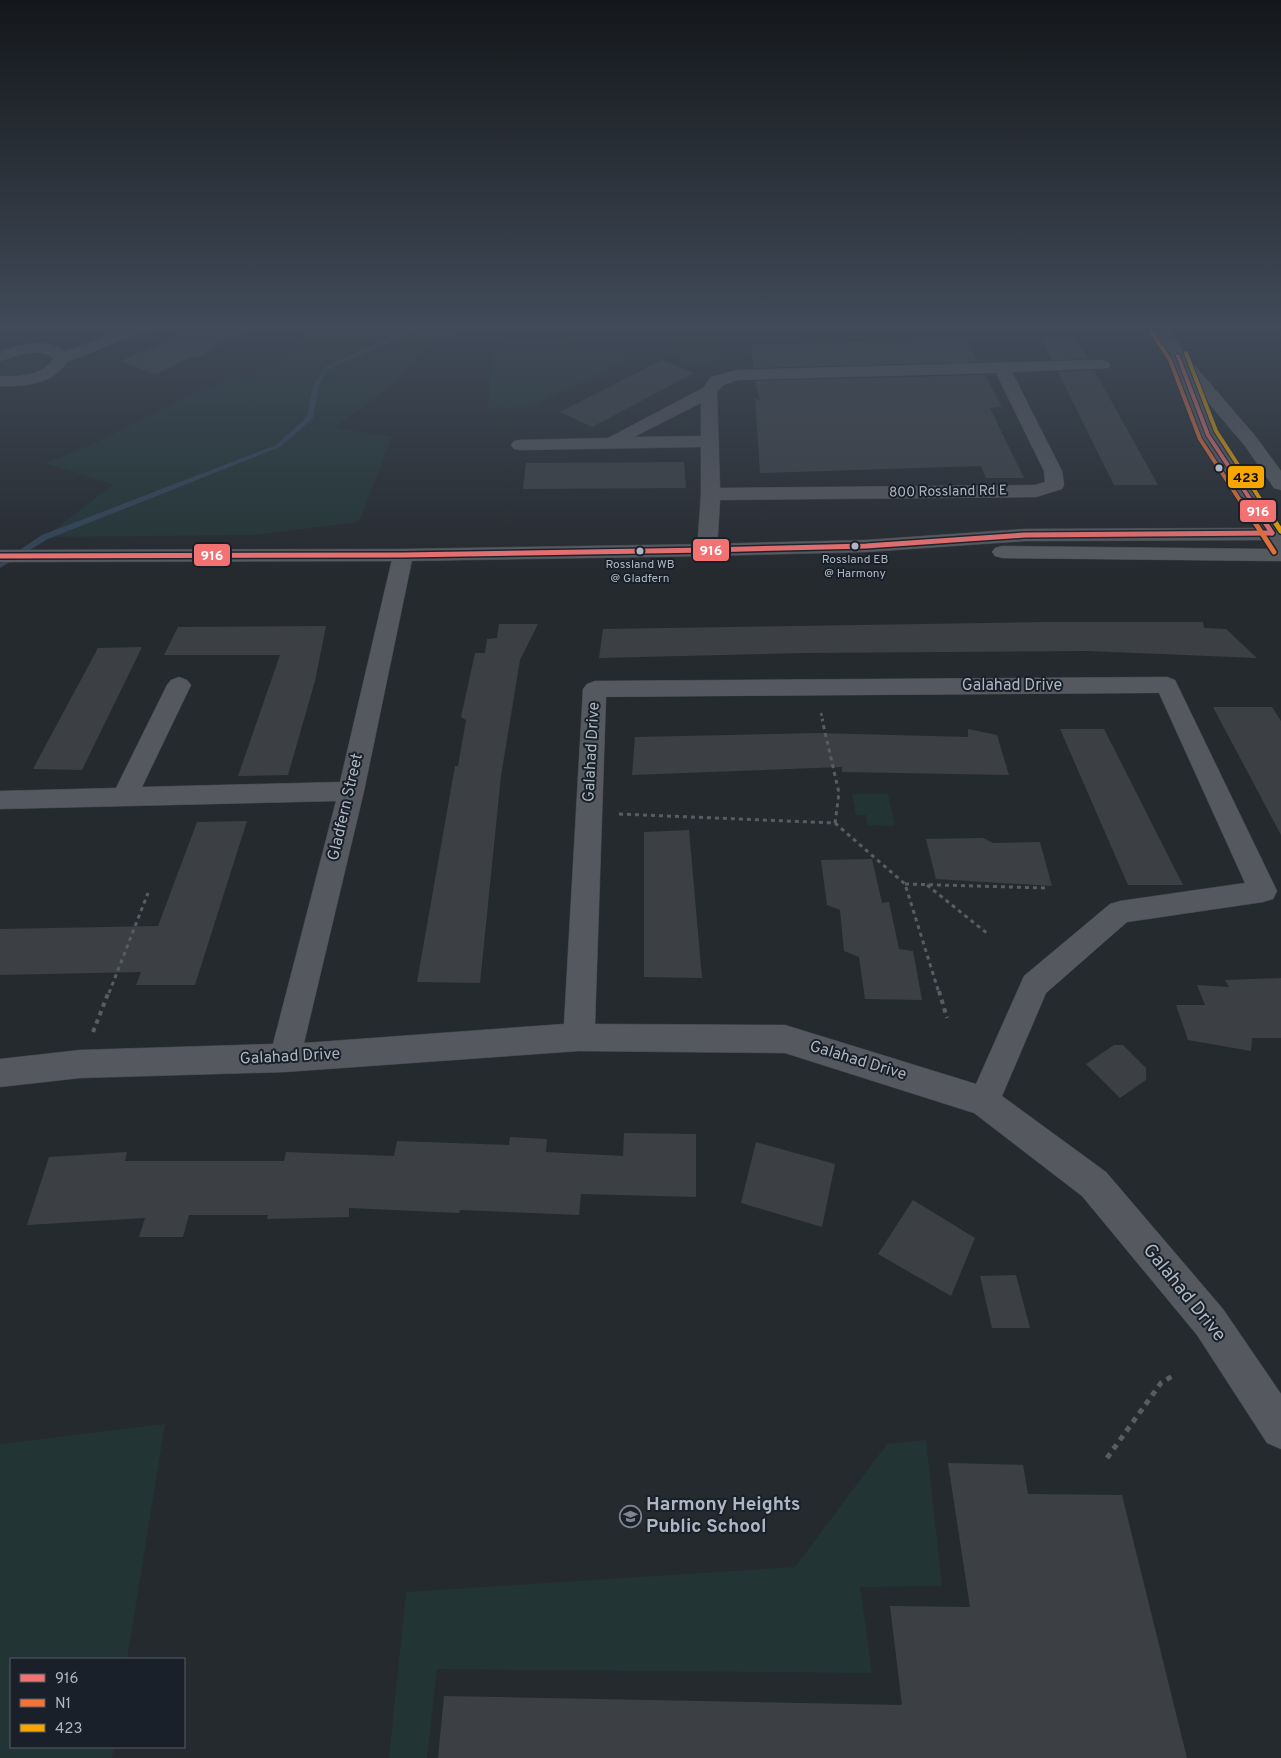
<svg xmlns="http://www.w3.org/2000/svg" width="1281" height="1758" font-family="Overpass,sans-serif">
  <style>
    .green { fill: #233435 }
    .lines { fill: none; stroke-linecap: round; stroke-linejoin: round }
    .stream { fill: #344357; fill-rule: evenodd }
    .building { fill: #3c4045 }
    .minor-casing { stroke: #42464a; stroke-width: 1 }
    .major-casing { stroke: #42464c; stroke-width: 1 }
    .path-far3 { stroke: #585d62; stroke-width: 2.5; stroke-dasharray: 3 3; stroke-linecap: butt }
    .path-far2 { stroke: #585d62; stroke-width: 3; stroke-dasharray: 4 4; stroke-linecap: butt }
    .path-far1 { stroke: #585d62; stroke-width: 4; stroke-dasharray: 4.5 4.5; stroke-linecap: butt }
    .path { stroke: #585d62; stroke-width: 5; stroke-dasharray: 5.5 5.5; stroke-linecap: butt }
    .minor { fill: #55585e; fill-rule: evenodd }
    .major { fill: #575b60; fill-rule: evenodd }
    .bus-1-far1-casing { stroke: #192029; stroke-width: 6 }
    .bus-1-casing { stroke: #192029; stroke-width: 8 }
    .bus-2-far1-casing { stroke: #192029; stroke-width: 6 }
    .bus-2-casing { stroke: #192029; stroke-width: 8 }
    .bus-3-far1-casing { stroke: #192029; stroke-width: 6 }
    .bus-3-casing { stroke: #192029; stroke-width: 8 }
    .bus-1-far1 { stroke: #f27272; stroke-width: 4 }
    .bus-1 { stroke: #f27272; stroke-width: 5 }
    .bus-2-far1 { stroke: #f57335; stroke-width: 4 }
    .bus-2 { stroke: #f57335; stroke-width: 5 }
    .bus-3-far1 { stroke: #f7a600; stroke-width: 4 }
    .bus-3 { stroke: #f7a600; stroke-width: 5 }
    .bus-dot { fill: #aeb6c2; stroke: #192029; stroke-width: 2 }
    .labels { text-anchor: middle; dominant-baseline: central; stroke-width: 4; stroke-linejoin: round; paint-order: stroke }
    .far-bus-label { font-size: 12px; fill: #aeb6c2; stroke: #192029 }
    .far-street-label { font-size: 14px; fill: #aeb6c2; stroke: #192029 }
    .street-label { font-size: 16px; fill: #aeb6c2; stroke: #192029 }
    .near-street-label { font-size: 19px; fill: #aeb6c2; stroke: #192029 }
    .near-poi-label { font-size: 19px; font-weight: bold; fill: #aeb6c2; stroke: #192029; text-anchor: start }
    .line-badge { stroke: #192029; stroke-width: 2 }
    .badge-label { font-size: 14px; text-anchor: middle; font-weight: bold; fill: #fff }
    .pale-badge-label { font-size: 14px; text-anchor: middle; font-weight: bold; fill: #111 }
  </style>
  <rect width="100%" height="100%" fill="#252a2f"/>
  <g class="green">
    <polygon points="310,327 667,327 667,333 602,328 465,328 423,350 402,376 363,408 334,428 392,436 359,522 256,535 45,537 114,484 45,463 98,442 187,396 280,361"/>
    <polygon points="719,335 722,360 687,366 671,354 670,336"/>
    <polygon points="525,339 550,340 637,356 528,408 488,409 491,356 506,341"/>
    <polygon points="32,353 40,354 49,359 47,366 25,376 0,375 0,362 7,358"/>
    <polygon points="852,794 888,794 895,826 868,825 866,815 856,815"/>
    <polygon points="165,1424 127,1659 11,1659 11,1747 114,1747 112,1758 0,1758 0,1444"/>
    <polygon points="926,1440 942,1586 860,1587 872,1673 437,1669 427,1758 389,1758 406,1592 795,1567 887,1444"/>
  </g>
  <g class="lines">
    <polygon class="stream" points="414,327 422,327 329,369 319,386 313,418 280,447 48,539 0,568 0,563 42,535 276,445 307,417 313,386 325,367"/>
  </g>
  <g class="building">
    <polygon points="196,327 248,327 249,330 223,342 198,358 193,356 155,375 121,361"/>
    <polygon points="1041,338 1075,338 1088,359 1052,360"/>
    <polygon points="966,339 978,362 753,368 751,345"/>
    <polygon points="662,360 694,373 592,427 560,412"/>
    <polygon points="1094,370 1158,485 1114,485 1058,372"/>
    <polygon points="985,375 1002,407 990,408 1024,478 986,478 981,466 760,473 755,398 760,400 755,381"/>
    <polygon points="684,462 686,488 523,489 526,463"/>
    <polygon points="1047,622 1203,622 1204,628 1226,629 1257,658 1087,651 805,653 599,658 603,629"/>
    <polygon points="499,624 538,624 520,660 501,776 480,983 417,982 455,766 458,766 466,720 461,717 475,653 485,653 487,639 497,638"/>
    <polygon points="326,626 315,681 288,775 238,776 280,655 164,655 178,627"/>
    <polygon points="142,647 82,770 33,769 98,648"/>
    <polygon points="1213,707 1272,707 1281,721 1281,835"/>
    <polygon points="968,729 997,735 1009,775 842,772 842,767 632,775 635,737 817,733 968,737"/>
    <polygon points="1060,729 1104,729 1183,885 1128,885"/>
    <polygon points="247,821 195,985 136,985 141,972 0,975 0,929 158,926 197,822"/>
    <polygon points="689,830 702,978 644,977 644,832"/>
    <polygon points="983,838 993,843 1040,842 1052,886 936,879 926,839"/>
    <polygon points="872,859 882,903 889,902 899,949 913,951 922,1000 865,999 859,957 844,951 840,910 827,905 821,860"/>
    <polygon points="1281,978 1281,1038 1252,1038 1251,1051 1188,1040 1176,1005 1205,1005 1197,985 1229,987 1225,980"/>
    <polygon points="1114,1045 1123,1045 1146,1068 1146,1080 1120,1098 1086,1064"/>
    <polygon points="624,1133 696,1134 696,1197 581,1194 579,1215 460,1210 459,1213 349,1208 349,1217 267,1219 268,1215 189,1215 183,1237 139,1237 145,1218 27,1225 49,1157 127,1152 125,1161 284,1161 286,1152 394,1156 397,1141 509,1145 510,1137 547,1139 546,1152 623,1156"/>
    <polygon points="756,1142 835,1164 822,1227 741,1203"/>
    <polygon points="913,1200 975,1238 951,1296 878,1254"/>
    <polygon points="1016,1275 1030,1328 992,1328 980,1276"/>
    <polygon points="948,1463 1023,1465 1028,1494 1122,1495 1187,1758 438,1758 444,1696 902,1705 890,1606 970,1607"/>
  </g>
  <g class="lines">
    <defs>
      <g id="minor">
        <path d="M128 327H150L147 330 67 362C53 384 24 387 0 386V376C18 377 42 376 53 359 40 345 15 357 0 361V351C19 345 49 336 64 352Z"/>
        <path d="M1102 360 1108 362 1110 365 1108 368 1012 372 1062 471 1064 485 1062 489 1036 497 720 500 717 550 714 554 707 556 700 554 697 550 701 494V447L520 450 514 449 511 445 514 441 520 440 608 438 703 388 711 377 737 370ZM996 373 1044 471 1045 482 1035 485 720 488 717 392 723 385 738 380ZM701 403V436L634 437Z"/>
        <path d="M403 549 410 551 413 555 364 791 304 1043 564 1024 583 689 587 684 595 681 1167 677 1175 680 1277 891 1273 899 1263 902 1127 922 1046 993 1002 1096 1106 1172 1223 1309 1281 1394V1449L1267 1443 1197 1335 1082 1196 974 1113 785 1053 579 1051 285 1072 80 1078 0 1087V1059L80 1050 273 1044 336 801 0 809V791L116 788 167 685 171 680 179 677 187 680 191 685 142 787 340 782 393 555 396 551ZM1159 693 1245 883 1120 901 1110 904 1024 976 976 1084 785 1025 595 1024 606 697Z"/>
      </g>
      <polygon id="major" points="1151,327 1167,327 1184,353 1257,438 1281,471 1281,490 1274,488 1245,446 1200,393 1217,435 1278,528 1281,528 1281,561 1002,558 995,556 992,552 995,548 1002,546 1272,549 1266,540 1025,541 866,552 707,556 403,561 0,562 0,550 403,549 707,544 866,540 1025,529 1258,528 1199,435 1170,356"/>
    </defs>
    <use href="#minor" class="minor-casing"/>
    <use href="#major" class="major-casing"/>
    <polyline class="path-far3" points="821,713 823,720"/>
    <g class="path-far2">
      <polyline points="619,814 835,823 839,793 822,719"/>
      <polyline points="835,823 905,884 939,993"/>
      <polyline points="905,884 1046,888"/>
      <polyline points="927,885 988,934"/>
      <polyline points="109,993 148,893"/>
    </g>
    <g class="path-far1">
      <polyline points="939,991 947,1018"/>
      <polyline points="93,1032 109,991"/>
    </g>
    <polyline class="path" points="1107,1458 1161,1383 1174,1375"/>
    <use href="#minor" class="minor"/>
    <use href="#major" class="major"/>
    <defs>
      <polyline id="bus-1-far1" points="1178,356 1208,435 1252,502"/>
      <g id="bus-1">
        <polyline points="1251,501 1272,533"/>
        <polyline points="0,556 403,555 707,550 866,546 1025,535 1272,533"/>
      </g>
      <polyline id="bus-2-far1" points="1152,332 1170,360 1200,439 1241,502"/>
      <polyline id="bus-2" points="1241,501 1274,552"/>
      <polyline id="bus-3-far1" points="1186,353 1216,431 1262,502"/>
      <polyline id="bus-3" points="1261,501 1281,531"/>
    </defs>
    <use href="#bus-1-far1" class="bus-1-far1-casing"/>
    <use href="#bus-1" class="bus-1-casing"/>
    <use href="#bus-2-far1" class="bus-2-far1-casing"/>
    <use href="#bus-2" class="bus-2-casing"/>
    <use href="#bus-3-far1" class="bus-3-far1-casing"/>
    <use href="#bus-3" class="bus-3-casing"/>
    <use href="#bus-1-far1" class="bus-1-far1"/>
    <use href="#bus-1" class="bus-1"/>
    <use href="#bus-2-far1" class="bus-2-far1"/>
    <use href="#bus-2" class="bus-2"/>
    <use href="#bus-3-far1" class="bus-3-far1"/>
    <use href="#bus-3" class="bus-3"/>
  </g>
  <linearGradient id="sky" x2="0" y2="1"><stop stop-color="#14171a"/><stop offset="0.57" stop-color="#404a58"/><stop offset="1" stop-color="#404a58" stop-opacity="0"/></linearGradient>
  <rect width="1281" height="573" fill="url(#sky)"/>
  <defs>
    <symbol id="school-ring" viewBox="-11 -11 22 22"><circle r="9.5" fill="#192029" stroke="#7e858f" stroke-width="1.5"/><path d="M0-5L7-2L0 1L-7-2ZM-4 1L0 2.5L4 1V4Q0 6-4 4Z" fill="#7e858f"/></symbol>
  </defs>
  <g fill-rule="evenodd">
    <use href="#school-ring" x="618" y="1504" width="25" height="25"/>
  </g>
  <g class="bus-dot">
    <circle cx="1219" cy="468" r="4.5"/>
    <circle cx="855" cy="546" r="4.5"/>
    <circle cx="640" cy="551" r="4.5"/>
  </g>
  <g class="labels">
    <g class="far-bus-label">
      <text x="855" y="560">Rossland EB<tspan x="855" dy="14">@ Harmony</tspan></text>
      <text x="640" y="565">Rossland WB<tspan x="640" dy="14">@ Gladfern</tspan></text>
    </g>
    <g class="far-street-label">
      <text transform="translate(948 492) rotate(-1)">800 Rossland Rd E</text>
    </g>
    <g class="street-label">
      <text x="1012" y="686">Galahad Drive</text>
      <text transform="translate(592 752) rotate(-87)">Galahad Drive</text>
      <text transform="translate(346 807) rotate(-77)">Gladfern Street</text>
      <text transform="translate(290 1057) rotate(-3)">Galahad Drive</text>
      <text transform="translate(858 1061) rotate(17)">Galahad Drive</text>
    </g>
    <g class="near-street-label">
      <text transform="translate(1184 1293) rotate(51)">Galahad Drive</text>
    </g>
    <g class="near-poi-label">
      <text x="646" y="1505">Harmony Heights<tspan x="646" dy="22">Public School</tspan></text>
    </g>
  </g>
  <g class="line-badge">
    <rect x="1227" y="465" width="38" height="24" rx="5" fill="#f7a600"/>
    <rect x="1239" y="499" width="38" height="24" rx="5" fill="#f27272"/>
    <rect x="692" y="538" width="38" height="24" rx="5" fill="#f27272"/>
    <rect x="193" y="543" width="38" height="24" rx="5" fill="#f27272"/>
  </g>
  <g class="badge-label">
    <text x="1258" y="516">916</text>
    <text x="711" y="555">916</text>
    <text x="212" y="560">916</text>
  </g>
  <g class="pale-badge-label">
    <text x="1246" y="482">423</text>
  </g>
  <rect x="10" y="1658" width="175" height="90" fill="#192029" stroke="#555c66"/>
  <rect x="20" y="1674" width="25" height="8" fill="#f27272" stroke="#555c66"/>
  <text x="55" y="1683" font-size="15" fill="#aeb6c2">916</text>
  <rect x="20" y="1699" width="25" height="8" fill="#f57335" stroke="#555c66"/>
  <text x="55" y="1708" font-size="15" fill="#aeb6c2">N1</text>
  <rect x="20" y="1724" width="25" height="8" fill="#f7a600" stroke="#555c66"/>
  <text x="55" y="1733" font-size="15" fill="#aeb6c2">423</text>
</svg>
